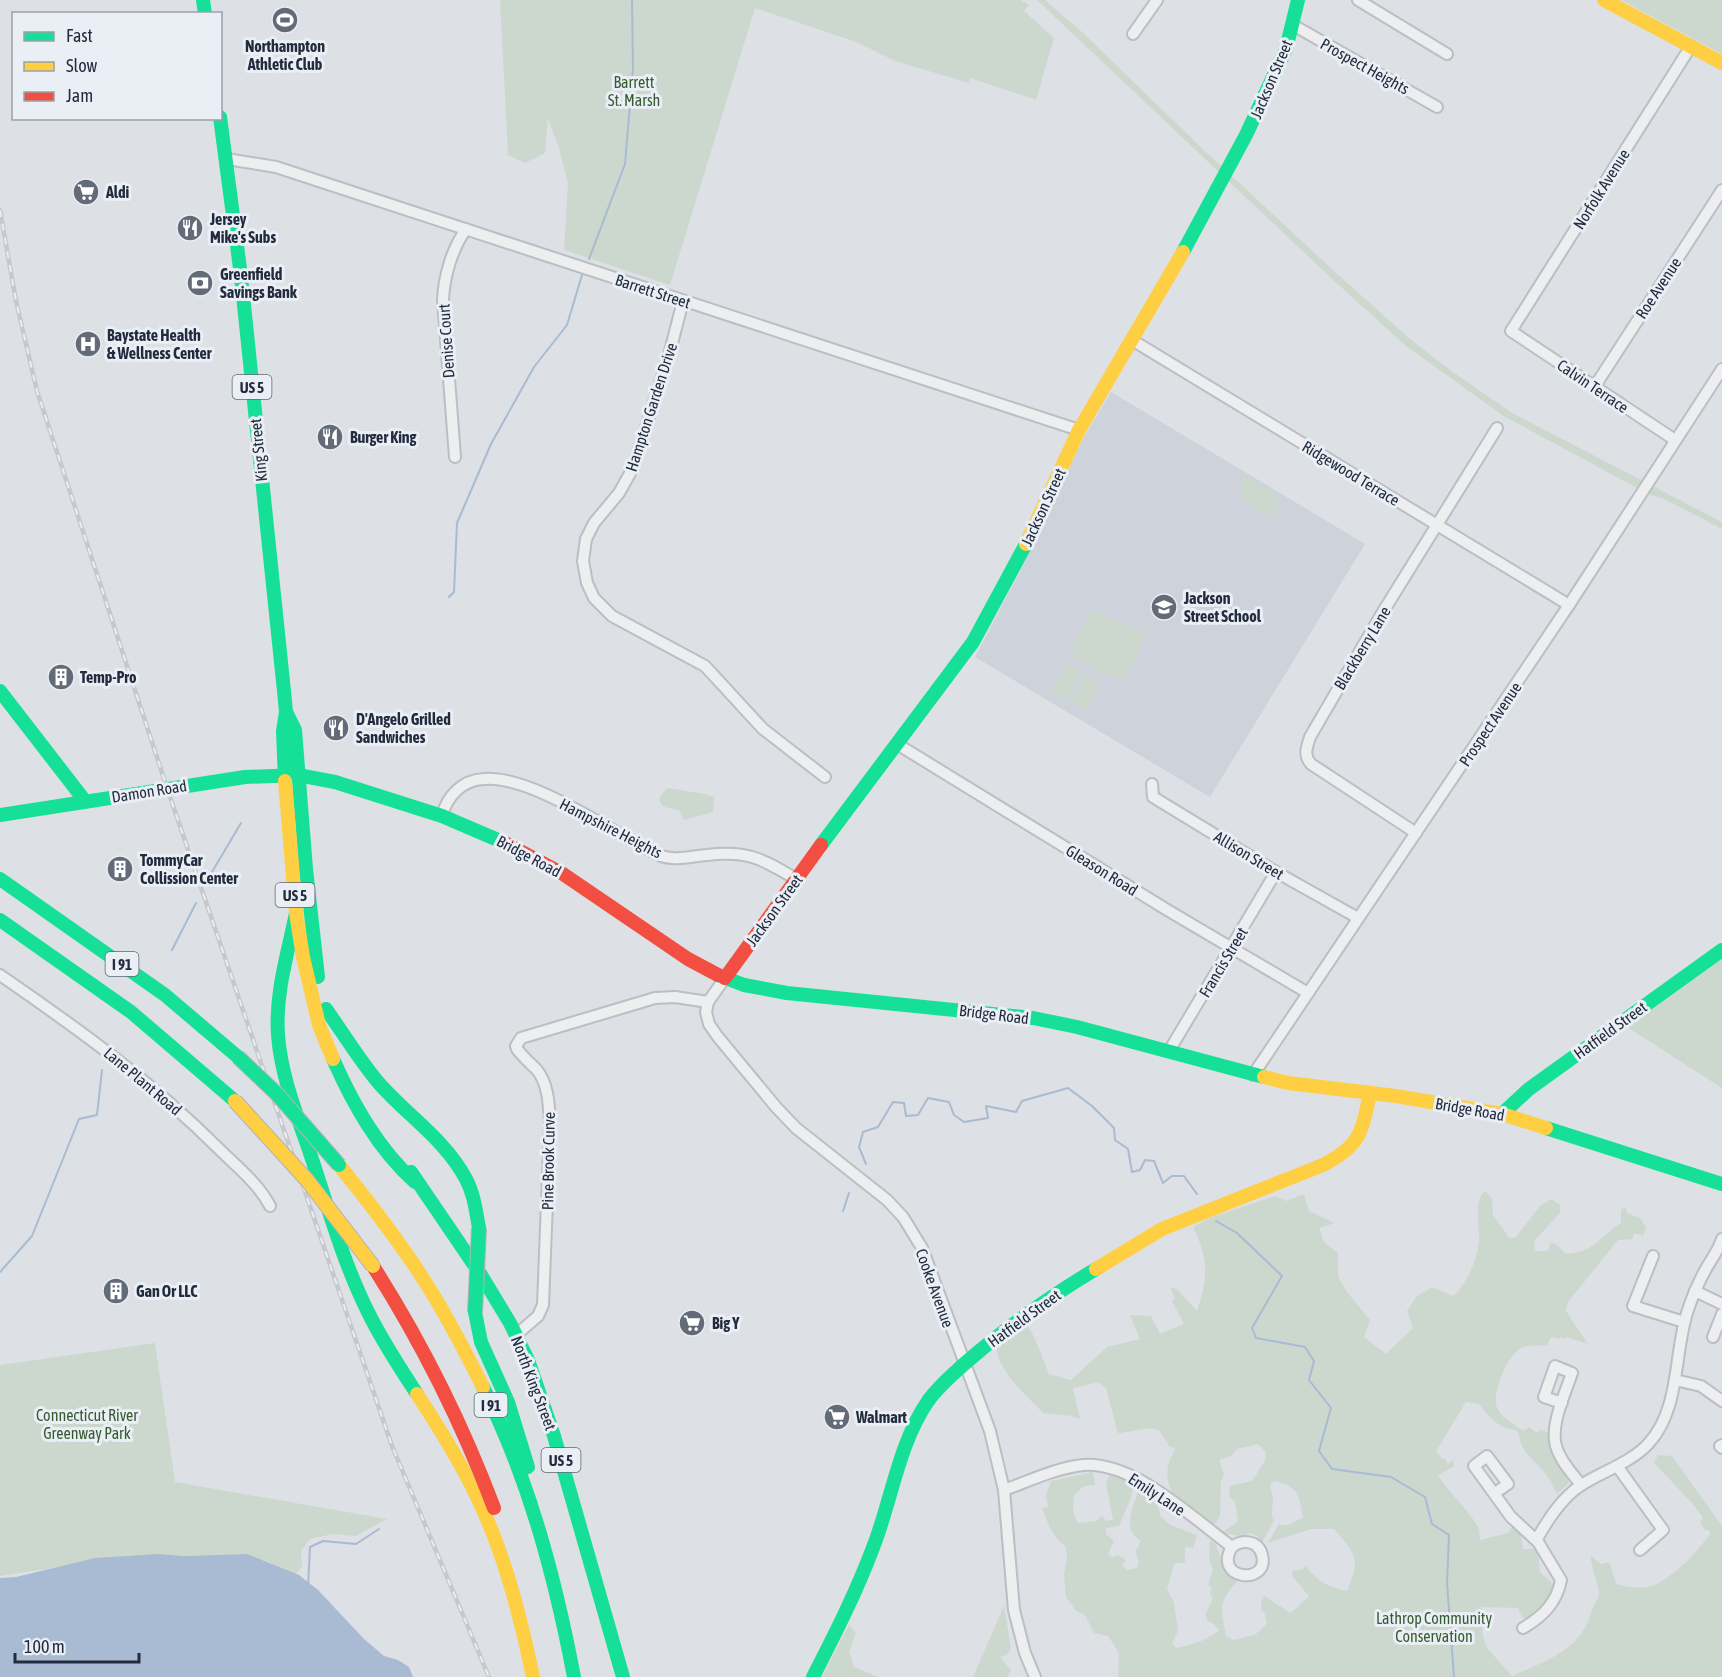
<svg xmlns="http://www.w3.org/2000/svg" width="1722" height="1677" font-family="'Asap Condensed',sans-serif">
  <style>
    .built { fill: #ced3db }
    .green { fill: #ccd8cd }
    .water { fill: #a8bbd2 }
    .lines { fill: none; stroke-linecap: round; stroke-linejoin: round }
    .stream { stroke: #a8bbd2; stroke-width: 2 }
    .street-casing { stroke: #bbbec2; stroke-width: 14 }
    .street { stroke: #edeef0; stroke-width: 10 }
    .fast { stroke: #16e098; stroke-width: 14 }
    .slow { stroke: #ffcf43; stroke-width: 14 }
    .jam { stroke: #f24e42; stroke-width: 14 }
    .rail-casing { stroke: #c6c8cb; stroke-width: 4.5 }
    .rail { stroke: #eaeef5; stroke-width: 2; stroke-dasharray: 7; stroke-linecap: butt }
    .fast-bridge-casing { stroke: #afb3b9; stroke-width: 16; stroke-linecap: butt }
    .slow-bridge-casing { stroke: #afb3b9; stroke-width: 16; stroke-linecap: butt }
    .fast-bridge { stroke: #16e098; stroke-width: 14 }
    .slow-bridge { stroke: #ffcf43; stroke-width: 14 }
    .labels { text-anchor: middle; dominant-baseline: central; stroke-width: 6; stroke-linejoin: round; paint-order: stroke }
    .shield { fill: #eaeef5; stroke: #5f6675; stroke-width: 1.5 }
    .shield-label { font-size: 15px; font-weight: bold; fill: #232c3e }
    .poi-label { font-size: 16px; font-weight: bold; fill: #232c3e; stroke: #eaeef5; text-anchor: start }
    .street-label { font-size: 16px; fill: #232c3e; stroke: #eaeef5 }
    .park-label { font-size: 16px; fill: #365b30; stroke: #eaeef5 }
  </style>
  <rect width="100%" height="100%" fill="#dde0e4"/>
  <polygon class="built" points="1111,392 1365,544 1210,797 975,657 1027,558 1083,439"/>
  <g class="green">
    <polygon points="500,0 1021,0 1029,5 1024,11 1054,38 1036,100 970,78 969,83 895,61 859,43 755,8 670,285 564,250 568,184 559,148 548,119 545,153 525,163 508,155"/>
    <polygon points="1037,0 1045,0 1083,33 1206,152 1335,272 1410,339 1450,370 1512,413 1722,522 1722,529 1662,498 1650,495 1502,415 1406,346 1330,277"/>
    <polygon points="1621,0 1722,0 1722,54"/>
    <polygon points="1243,476 1282,499 1273,514 1266,515 1245,503 1240,481"/>
    <polygon points="1090,610 1147,633 1124,682 1068,656"/>
    <polygon points="1067,665 1082,673 1067,700 1051,692"/>
    <polygon points="1085,675 1100,684 1085,711 1070,702"/>
    <polygon points="667,788 705,794 714,797 713,812 684,820 679,810 664,807 660,802 660,797"/>
    <polygon points="1722,959 1722,1088 1627,1027"/>
    <path d="M1485 1191 1492 1199 1493 1215 1509 1238H1515L1540 1206 1551 1199 1560 1205V1213L1534 1241 1535 1251H1548L1551 1242 1557 1245 1566 1254C1598 1251 1597 1238 1621 1223V1210L1625 1207 1627 1213 1640 1218 1646 1227 1643 1236 1634 1233 1632 1239 1618 1240 1568 1302 1566 1311 1588 1344 1566 1337 1565 1339 1560 1337 1559 1339 1551 1337 1547 1345C1540 1346 1530 1345 1523 1347 1507 1354 1490 1395 1498 1410 1503 1419 1516 1425 1523 1431L1529 1427 1537 1433 1540 1430 1551 1433 1558 1456 1556 1462 1562 1468 1569 1483 1557 1494C1554 1489 1552 1482 1548 1477 1538 1462 1520 1454 1519 1434L1515 1430C1499 1429 1488 1416 1479 1404L1466 1402 1436 1451 1442 1459 1444 1458 1448 1464 1453 1460 1454 1466 1438 1475C1447 1491 1475 1516 1479 1530 1480 1533 1479 1537 1480 1540L1508 1533 1513 1526 1521 1534 1523 1549H1536L1538 1554 1540 1572 1554 1585 1547 1605 1530 1619 1522 1617 1518 1608 1481 1607 1483 1637 1488 1649 1512 1676C1547 1660 1581 1651 1592 1610 1594 1604 1599 1599 1599 1593 1598 1582 1590 1565 1591 1556L1601 1564 1608 1562 1611 1566 1616 1584C1627 1587 1643 1590 1654 1585 1675 1576 1697 1552 1710 1534V1531L1705 1530 1700 1522 1703 1518 1692 1503 1654 1463 1658 1455 1672 1456 1722 1526V1677H1118L1119 1653 1108 1636 1094 1633 1085 1615 1076 1611 1066 1597 1064 1576 1067 1556 1066 1547C1052 1537 1048 1523 1042 1508L1048 1507 1046 1495 1051 1481 1093 1472 1095 1485 1084 1486 1074 1495C1073 1504 1071 1516 1079 1523L1096 1521 1102 1516 1106 1521 1113 1520 1106 1483 1110 1474 1134 1483 1131 1498 1119 1526 1106 1528V1534L1114 1541 1108 1554 1112 1558 1118 1555 1126 1560 1122 1566 1128 1570 1137 1568 1139 1561 1135 1552 1141 1541C1119 1527 1136 1505 1139 1486L1155 1496 1161 1517 1170 1525 1197 1535 1193 1548 1186 1547 1185 1548V1563H1176L1174 1565 1167 1589 1174 1603 1178 1631 1172 1643 1176 1648C1188 1646 1211 1639 1219 1630L1215 1625 1208 1621 1205 1615 1213 1598 1210 1594 1212 1588 1208 1585 1213 1570 1209 1559 1210 1540 1215 1543 1225 1569 1239 1579C1218 1603 1220 1606 1226 1636L1234 1640 1256 1634 1267 1623 1265 1614 1261 1609V1602L1264 1596 1291 1613 1309 1596 1292 1576 1293 1571 1303 1569 1306 1566C1319 1583 1327 1586 1347 1591 1361 1559 1356 1554 1334 1529H1311L1268 1543 1279 1524C1288 1528 1294 1521 1303 1518 1299 1495 1299 1486 1274 1481L1270 1484C1270 1490 1273 1493 1273 1499 1273 1508 1270 1513 1274 1521L1262 1543 1257 1536 1250 1533 1241 1536 1221 1533 1238 1522 1235 1502 1229 1496 1230 1486 1252 1481 1265 1461 1266 1452 1258 1444 1237 1449 1231 1456 1219 1460 1224 1474 1221 1481 1220 1516 1213 1527 1172 1492C1167 1484 1166 1472 1169 1462 1171 1456 1174 1454 1175 1448L1170 1447 1159 1430C1144 1426 1132 1432 1118 1433L1106 1388 1098 1382 1073 1388 1080 1419 1071 1416 1043 1413C1025 1394 1001 1375 996 1348L1027 1325C1037 1339 1042 1358 1049 1374L1071 1380 1107 1347 1140 1339 1130 1315 1151 1316 1160 1334 1184 1324 1172 1301 1175 1298 1170 1287 1178 1290 1197 1311C1208 1278 1209 1259 1193 1227L1210 1218 1275 1196 1286 1201 1304 1194 1309 1211 1335 1223 1319 1228 1324 1242 1338 1253V1277L1347 1292 1370 1320 1364 1337 1386 1354 1413 1328 1407 1311 1416 1297 1432 1287 1453 1296C1467 1284 1477 1260 1479 1241 1480 1226 1473 1202 1485 1191Z"/>
    <polygon points="155,1343 175,1482 387,1519 356,1536 333,1534 310,1539 301,1551 302,1567 293,1577 267,1561 236,1555 133,1556 0,1576 0,1365"/>
    <polygon points="1004,1606 1011,1648 1007,1655 1000,1657 1011,1670 1007,1677 973,1677"/>
    <polygon points="849,1625 856,1633 849,1651 854,1667 878,1677 822,1677"/>
  </g>
  <polygon class="water" points="158,1554 184,1556 247,1554 299,1575 318,1590 364,1639 384,1656 398,1660 409,1667 413,1677 0,1677 0,1578 16,1577 95,1558"/>
  <g class="lines">
    <g class="stream">
      <polyline points="589,259 625,164 633,68 632,0"/>
      <polyline points="449,597 454,592 457,523 491,444 534,367 567,325 582,275"/>
      <polyline points="212,872 241,823"/>
      <polyline points="172,950 196,903"/>
      <polyline points="866,1164 859,1147 863,1132 878,1127 893,1102 904,1103 906,1116 918,1115 928,1098 949,1102 954,1115 964,1122 988,1118 986,1106 1016,1112 1022,1101 1068,1088 1092,1106 1114,1128 1115,1140 1128,1149 1132,1172 1140,1170 1145,1160 1154,1161 1163,1183 1172,1176 1184,1176 1197,1194"/>
      <polyline points="843,1211 849,1193"/>
      <polyline points="1216,1221 1237,1233 1282,1276 1252,1328 1256,1338 1305,1347 1314,1361 1309,1380 1331,1408 1319,1451 1332,1469 1391,1477 1425,1497 1432,1524 1449,1535 1447,1583 1454,1677"/>
      <polyline points="0,1272 32,1236 79,1119 97,1115 102,1070"/>
      <polyline points="308,1586 310,1547 323,1541 356,1544 379,1529"/>
    </g>
    <defs>
      <g id="street">
        <polyline points="1358,0 1447,54"/>
        <polyline points="1293,25 1437,107"/>
        <polyline points="1133,34 1157,0"/>
        <polyline points="227,159 276,167 1079,430"/>
        <polyline points="683,301 669,355 633,468 619,493 594,523 586,539 583,561 587,583 594,598 612,616 705,666 763,729 825,777"/>
        <polyline points="1132,340 1569,605"/>
        <polyline points="1595,386 1722,190"/>
        <polyline points="1675,440 1511,331 1691,46"/>
        <path d="M455 457 443 300C444 276 452 249 466 229"/>
        <polyline points="897,744 1169,911 1308,993"/>
        <polyline points="1152,784 1153,797 1276,872 1358,918"/>
        <path d="M442 816C447 796 462 780 484 779 533 775 615 835 661 856 676 861 692 856 707 855 748 850 762 859 796 879"/>
        <path d="M1416 833 1311 764C1303 755 1307 747 1310 737L1381 615 1497 428"/>
        <path d="M0 975C77 1028 152 1082 218 1148 236 1166 258 1183 270 1206"/>
        <polyline points="725,978 708,1002 706,1012 709,1024 718,1037 776,1107 796,1128 887,1200 903,1217 922,1248 990,1431 1004,1490 1014,1610 1025,1653 1035,1677"/>
        <polyline points="1169,1051 1276,872"/>
        <polyline points="1253,1075 1569,605 1722,369"/>
        <polyline points="1653,1256 1633,1306 1684,1322"/>
        <polyline points="1695,1291 1722,1304"/>
        <path d="M516 1335 538 1316 543 1305 550 1125C549 1107 549 1085 537 1070 530 1063 523 1057 517 1049L516 1046 521 1038 655 998 675 997 708 1002"/>
        <polyline points="1713,1337 1722,1314"/>
        <polyline points="1675,1380 1701,1386 1722,1401"/>
        <path d="M1562 1403 1544 1397 1555 1366 1572 1373C1566 1391 1552 1421 1555 1441 1557 1457 1571 1472 1581 1485"/>
        <polyline points="1722,1445 1720,1446 1722,1448"/>
        <polyline points="1617,1466 1663,1530 1640,1550"/>
        <path d="M1004 1490C1029 1481 1056 1468 1083 1465 1134 1461 1193 1518 1232 1547 1212 1580 1270 1586 1262 1555 1258 1540 1242 1539 1232 1547"/>
        <path d="M1495 1493 1508 1484 1487 1456 1474 1466 1511 1517 1538 1542 1561 1580C1557 1603 1542 1617 1523 1628"/>
        <path d="M1537 1539C1548 1519 1563 1496 1583 1484 1604 1471 1632 1462 1649 1443 1680 1409 1674 1354 1687 1313 1692 1297 1699 1281 1707 1267 1713 1257 1719 1249 1722 1239"/>
      </g>
    </defs>
    <use href="#street" class="street-casing"/>
    <use href="#street" class="street"/>
    <g class="fast">
      <polyline points="203,0 205,14"/>
      <polyline points="220,117 241,276 284,691 286,712 283,731 285,781"/>
      <polyline points="1183,252 1246,135 1286,49 1298,0"/>
      <polyline points="0,691 85,801"/>
      <polyline points="286,712 295,730 306,869 318,977"/>
      <polyline points="0,815 245,777 298,775 335,782 442,816 505,843"/>
      <polyline points="821,845 973,642 1026,544"/>
      <polyline points="0,879 165,995 238,1057"/>
      <path d="M296 913C288 953 275 993 278 1035 281 1076 297 1115 310 1153 328 1207 343 1262 368 1312 382 1341 400 1368 417 1394"/>
      <polyline points="0,920 131,1012 235,1101"/>
      <polyline points="718,975 744,985 787,993 1033,1018 1077,1027 1264,1077"/>
      <path d="M326 1009C343 1033 358 1058 377 1081 405 1114 445 1139 466 1179 474 1194 476 1211 479 1228"/>
      <path d="M333 1059C353 1104 378 1149 415 1182"/>
      <polyline points="1502,1114 1529,1089 1722,950"/>
      <polyline points="1546,1128 1722,1184"/>
      <polyline points="411,1172 481,1275 510,1323 528,1360 554,1436 623,1677"/>
      <polyline points="475,1312 481,1342 508,1402 528,1467"/>
      <path d="M483 1387C529 1479 555 1577 574 1677"/>
      <path d="M813 1677C835 1634 857 1591 874 1545 892 1498 899 1443 928 1401 938 1387 951 1376 963 1365 1004 1329 1049 1297 1096 1269"/>
    </g>
    <g class="slow">
      <polyline points="1604,0 1722,63"/>
      <polyline points="1026,544 1079,430 1183,252"/>
      <polyline points="285,781 296,913 303,957 319,1025 333,1059"/>
      <polyline points="1264,1077 1288,1083 1396,1096 1502,1114 1546,1128"/>
      <path d="M339 1165C368 1201 397 1238 422 1277 445 1312 464 1349 483 1387"/>
      <path d="M1096 1269 1162 1229 1323 1165C1361 1145 1361 1134 1370 1094"/>
      <path d="M417 1394C442 1432 465 1469 483 1510 507 1563 521 1620 533 1677"/>
    </g>
    <g class="jam">
      <polyline points="505,843 563,874 688,959 718,975"/>
      <polyline points="725,978 821,845"/>
      <path d="M373 1266C422 1343 462 1423 494 1508"/>
    </g>
    <defs>
      <polyline id="rail" points="0,210 16,301 37,391 167,788 392,1446 489,1677"/>
    </defs>
    <use href="#rail" class="rail-casing"/>
    <use href="#rail" class="rail"/>
    <defs>
      <g id="fast-bridge">
        <polyline points="238,1057 277,1094 339,1165"/>
        <polyline points="475,1312 479,1228"/>
      </g>
      <polyline id="slow-bridge" points="235,1101 307,1180 373,1266"/>
    </defs>
    <use href="#fast-bridge" class="fast-bridge-casing"/>
    <use href="#slow-bridge" class="slow-bridge-casing"/>
    <use href="#fast-bridge" class="fast-bridge"/>
    <use href="#slow-bridge" class="slow-bridge"/>
  </g>
  <defs>
    <symbol id="stadium-disc" viewBox="-11 -11 22 22"><circle r="9.5" fill="#646b78" stroke="#eaeef5"/><path d="M0-5a6.5 5 0 1 0 0 10a6.5 5 0 1 0 0-10ZM-3.5-1.8h7v3.6h-7Z" fill="#fff"/></symbol>
    <symbol id="supermarket-disc" viewBox="-11 -11 22 22"><circle r="9.5" fill="#646b78" stroke="#eaeef5"/><path d="M-6-5.5h2.5l.6 2H6L4.5 2H-2.5L-4.4-4H-6ZM-1.5 3.2a1.3 1.3 0 1 0 .1 0ZM3 3.2a1.3 1.3 0 1 0 .1 0Z" fill="#fff"/></symbol>
    <symbol id="restaurant-disc" viewBox="-11 -11 22 22"><circle r="9.5" fill="#646b78" stroke="#eaeef5"/><path d="M-5-6h1v4h1v-4h1v4h1v-4h1v5L-1.5 .5V6h-2V.5L-5-1ZM5-6V6H3V1.5H1.5Q1.5-4 5-6Z" fill="#fff"/></symbol>
    <symbol id="bank-disc" viewBox="-11 -11 22 22"><circle r="9.5" fill="#646b78" stroke="#eaeef5"/><path d="M-6-4H6V4H-6ZM0-2.3a2.3 2.3 0 1 0 0 4.6a2.3 2.3 0 1 0 0-4.6Z" fill="#fff"/></symbol>
    <symbol id="hospital-disc" viewBox="-11 -11 22 22"><circle r="9.5" fill="#646b78" stroke="#eaeef5"/><path d="M-5-5h3v3.5h4V-5h3V5h-3V1.5h-4V5h-3Z" fill="#fff"/></symbol>
    <symbol id="school-disc" viewBox="-11 -11 22 22"><circle r="9.5" fill="#646b78" stroke="#eaeef5"/><path d="M0-5L7-2L0 1L-7-2ZM-4 1L0 2.5L4 1V4Q0 6-4 4Z" fill="#fff"/></symbol>
    <symbol id="building-disc" viewBox="-11 -11 22 22"><circle r="9.5" fill="#646b78" stroke="#eaeef5"/><path d="M-4-6H4V6H1V3H-1V6H-4ZM-2.5-4.3h1.7v1.8h-1.7ZM.8-4.3h1.7v1.8H.8ZM-2.5-1h1.7V.8h-1.7ZM.8-1h1.7V.8H.8Z" fill="#fff"/></symbol>
  </defs>
  <g fill-rule="evenodd">
    <use href="#stadium-disc" x="270" y="5" width="30" height="30"/>
    <use href="#supermarket-disc" x="71" y="177" width="30" height="30"/>
    <use href="#restaurant-disc" x="175" y="213" width="30" height="30"/>
    <use href="#bank-disc" x="185" y="268" width="30" height="30"/>
    <use href="#hospital-disc" x="73" y="329" width="30" height="30"/>
    <use href="#restaurant-disc" x="315" y="422" width="30" height="30"/>
    <use href="#school-disc" x="1149" y="592" width="30" height="30"/>
    <use href="#building-disc" x="46" y="662" width="30" height="30"/>
    <use href="#restaurant-disc" x="321" y="713" width="30" height="30"/>
    <use href="#building-disc" x="105" y="854" width="30" height="30"/>
    <use href="#building-disc" x="101" y="1276" width="30" height="30"/>
    <use href="#supermarket-disc" x="677" y="1308" width="30" height="30"/>
    <use href="#supermarket-disc" x="822" y="1402" width="30" height="30"/>
  </g>
  <g class="labels">
    <g class="shield">
      <rect x="232.5" y="375" width="39" height="24" rx="4.5"/>
      <rect x="275.5" y="883" width="39" height="24" rx="4.5"/>
      <rect x="105.5" y="952" width="33" height="24" rx="4.5"/>
      <rect x="474.5" y="1393" width="33" height="24" rx="4.5"/>
      <rect x="541.5" y="1448" width="39" height="24" rx="4.5"/>
    </g>
    <g class="shield-label">
      <text x="252" y="387">US 5</text>
      <text x="295" y="895">US 5</text>
      <text x="122" y="964">I 91</text>
      <text x="491" y="1405">I 91</text>
      <text x="561" y="1460">US 5</text>
    </g>
    <g class="poi-label">
      <text x="285" y="46" text-anchor="middle">Northampton<tspan x="285" dy="18">Athletic Club</tspan></text>
      <text x="106" y="192">Aldi</text>
      <text x="210" y="219">Jersey<tspan x="210" dy="18">Mike's Subs</tspan></text>
      <text x="220" y="274">Greenfield<tspan x="220" dy="18">Savings Bank</tspan></text>
      <text x="107" y="335">Baystate Health<tspan x="107" dy="18">&amp; Wellness Center</tspan></text>
      <text x="350" y="437">Burger King</text>
      <text x="1184" y="598">Jackson<tspan x="1184" dy="18">Street School</tspan></text>
      <text x="80" y="677">Temp-Pro</text>
      <text x="356" y="719">D'Angelo Grilled<tspan x="356" dy="18">Sandwiches</tspan></text>
      <text x="140" y="860">TommyCar<tspan x="140" dy="18">Collission Center</tspan></text>
      <text x="136" y="1291">Gan Or LLC</text>
      <text x="712" y="1323">Big Y</text>
      <text x="856" y="1417">Walmart</text>
    </g>
    <g class="street-label">
      <text transform="translate(1365 66) rotate(29)">Prospect Heights</text>
      <text transform="translate(1271 79) rotate(-67)">Jackson Street</text>
      <text transform="translate(1601 189) rotate(-58)">Norfolk Avenue</text>
      <text transform="translate(1658 288) rotate(-57)">Roe Avenue</text>
      <text transform="translate(653 291) rotate(18)">Barrett Street</text>
      <text transform="translate(446 341) rotate(-94)">Denise Court</text>
      <text transform="translate(1593 386) rotate(34)">Calvin Terrace</text>
      <text transform="translate(651 407) rotate(-72)">Hampton Garden Drive</text>
      <text transform="translate(258 450) rotate(-96)">King Street</text>
      <text transform="translate(1351 473) rotate(31)">Ridgewood Terrace</text>
      <text transform="translate(1043 507) rotate(-65)">Jackson Street</text>
      <text transform="translate(1362 648) rotate(-59)">Blackberry Lane</text>
      <text transform="translate(1490 724) rotate(-56)">Prospect Avenue</text>
      <text transform="translate(149 791) rotate(-9)">Damon Road</text>
      <text transform="translate(611 828) rotate(27)">Hampshire Heights</text>
      <text transform="translate(1249 855) rotate(31)">Allison Street</text>
      <text transform="translate(529 856) rotate(28)">Bridge Road</text>
      <text transform="translate(1102 870) rotate(32)">Gleason Road</text>
      <text transform="translate(774 910) rotate(-54)">Jackson Street</text>
      <text transform="translate(1223 962) rotate(-59)">Francis Street</text>
      <text transform="translate(994 1014) rotate(7)">Bridge Road</text>
      <text transform="translate(1610 1030) rotate(-36)">Hatfield Street</text>
      <text transform="translate(143 1081) rotate(40)">Lane Plant Road</text>
      <text transform="translate(1470 1109) rotate(10)">Bridge Road</text>
      <text transform="translate(548 1161) rotate(-89)">Pine Brook Curve</text>
      <text transform="translate(935 1288) rotate(70)">Cooke Avenue</text>
      <text transform="translate(1024 1318) rotate(-36)">Hatfield Street</text>
      <text transform="translate(534 1383) rotate(69)">North King Street</text>
      <text transform="translate(1157 1494) rotate(33)">Emily Lane</text>
    </g>
    <g class="park-label">
      <text x="634" y="82">Barrett<tspan x="634" dy="18">St. Marsh</tspan></text>
      <text x="87" y="1415">Connecticut River<tspan x="87" dy="18">Greenway Park</tspan></text>
      <text x="1434" y="1618">Lathrop Community<tspan x="1434" dy="18">Conservation</tspan></text>
    </g>
  </g>
  <rect x="12" y="12" width="210" height="108" fill="#eaeef5" stroke="#9aa0ac" stroke-width="1.5"/>
  <rect x="24" y="32" width="30" height="9" fill="#16e098" stroke="#9aa0ac" stroke-width="1.5"/>
  <text x="66" y="42" font-size="18" fill="#232c3e">Fast</text>
  <rect x="24" y="62" width="30" height="9" fill="#ffcf43" stroke="#9aa0ac" stroke-width="1.5"/>
  <text x="66" y="72" font-size="18" fill="#232c3e">Slow</text>
  <rect x="24" y="92" width="30" height="9" fill="#f24e42" stroke="#9aa0ac" stroke-width="1.5"/>
  <text x="66" y="102" font-size="18" fill="#232c3e">Jam</text>
  <path d="M15 1653v9h124v-9" fill="none" stroke="#232c3e" stroke-width="3"/>
  <text x="24" y="1653" font-size="18" fill="#232c3e" stroke="#eaeef5" stroke-width="4.5" paint-order="stroke">100 m</text>
</svg>
